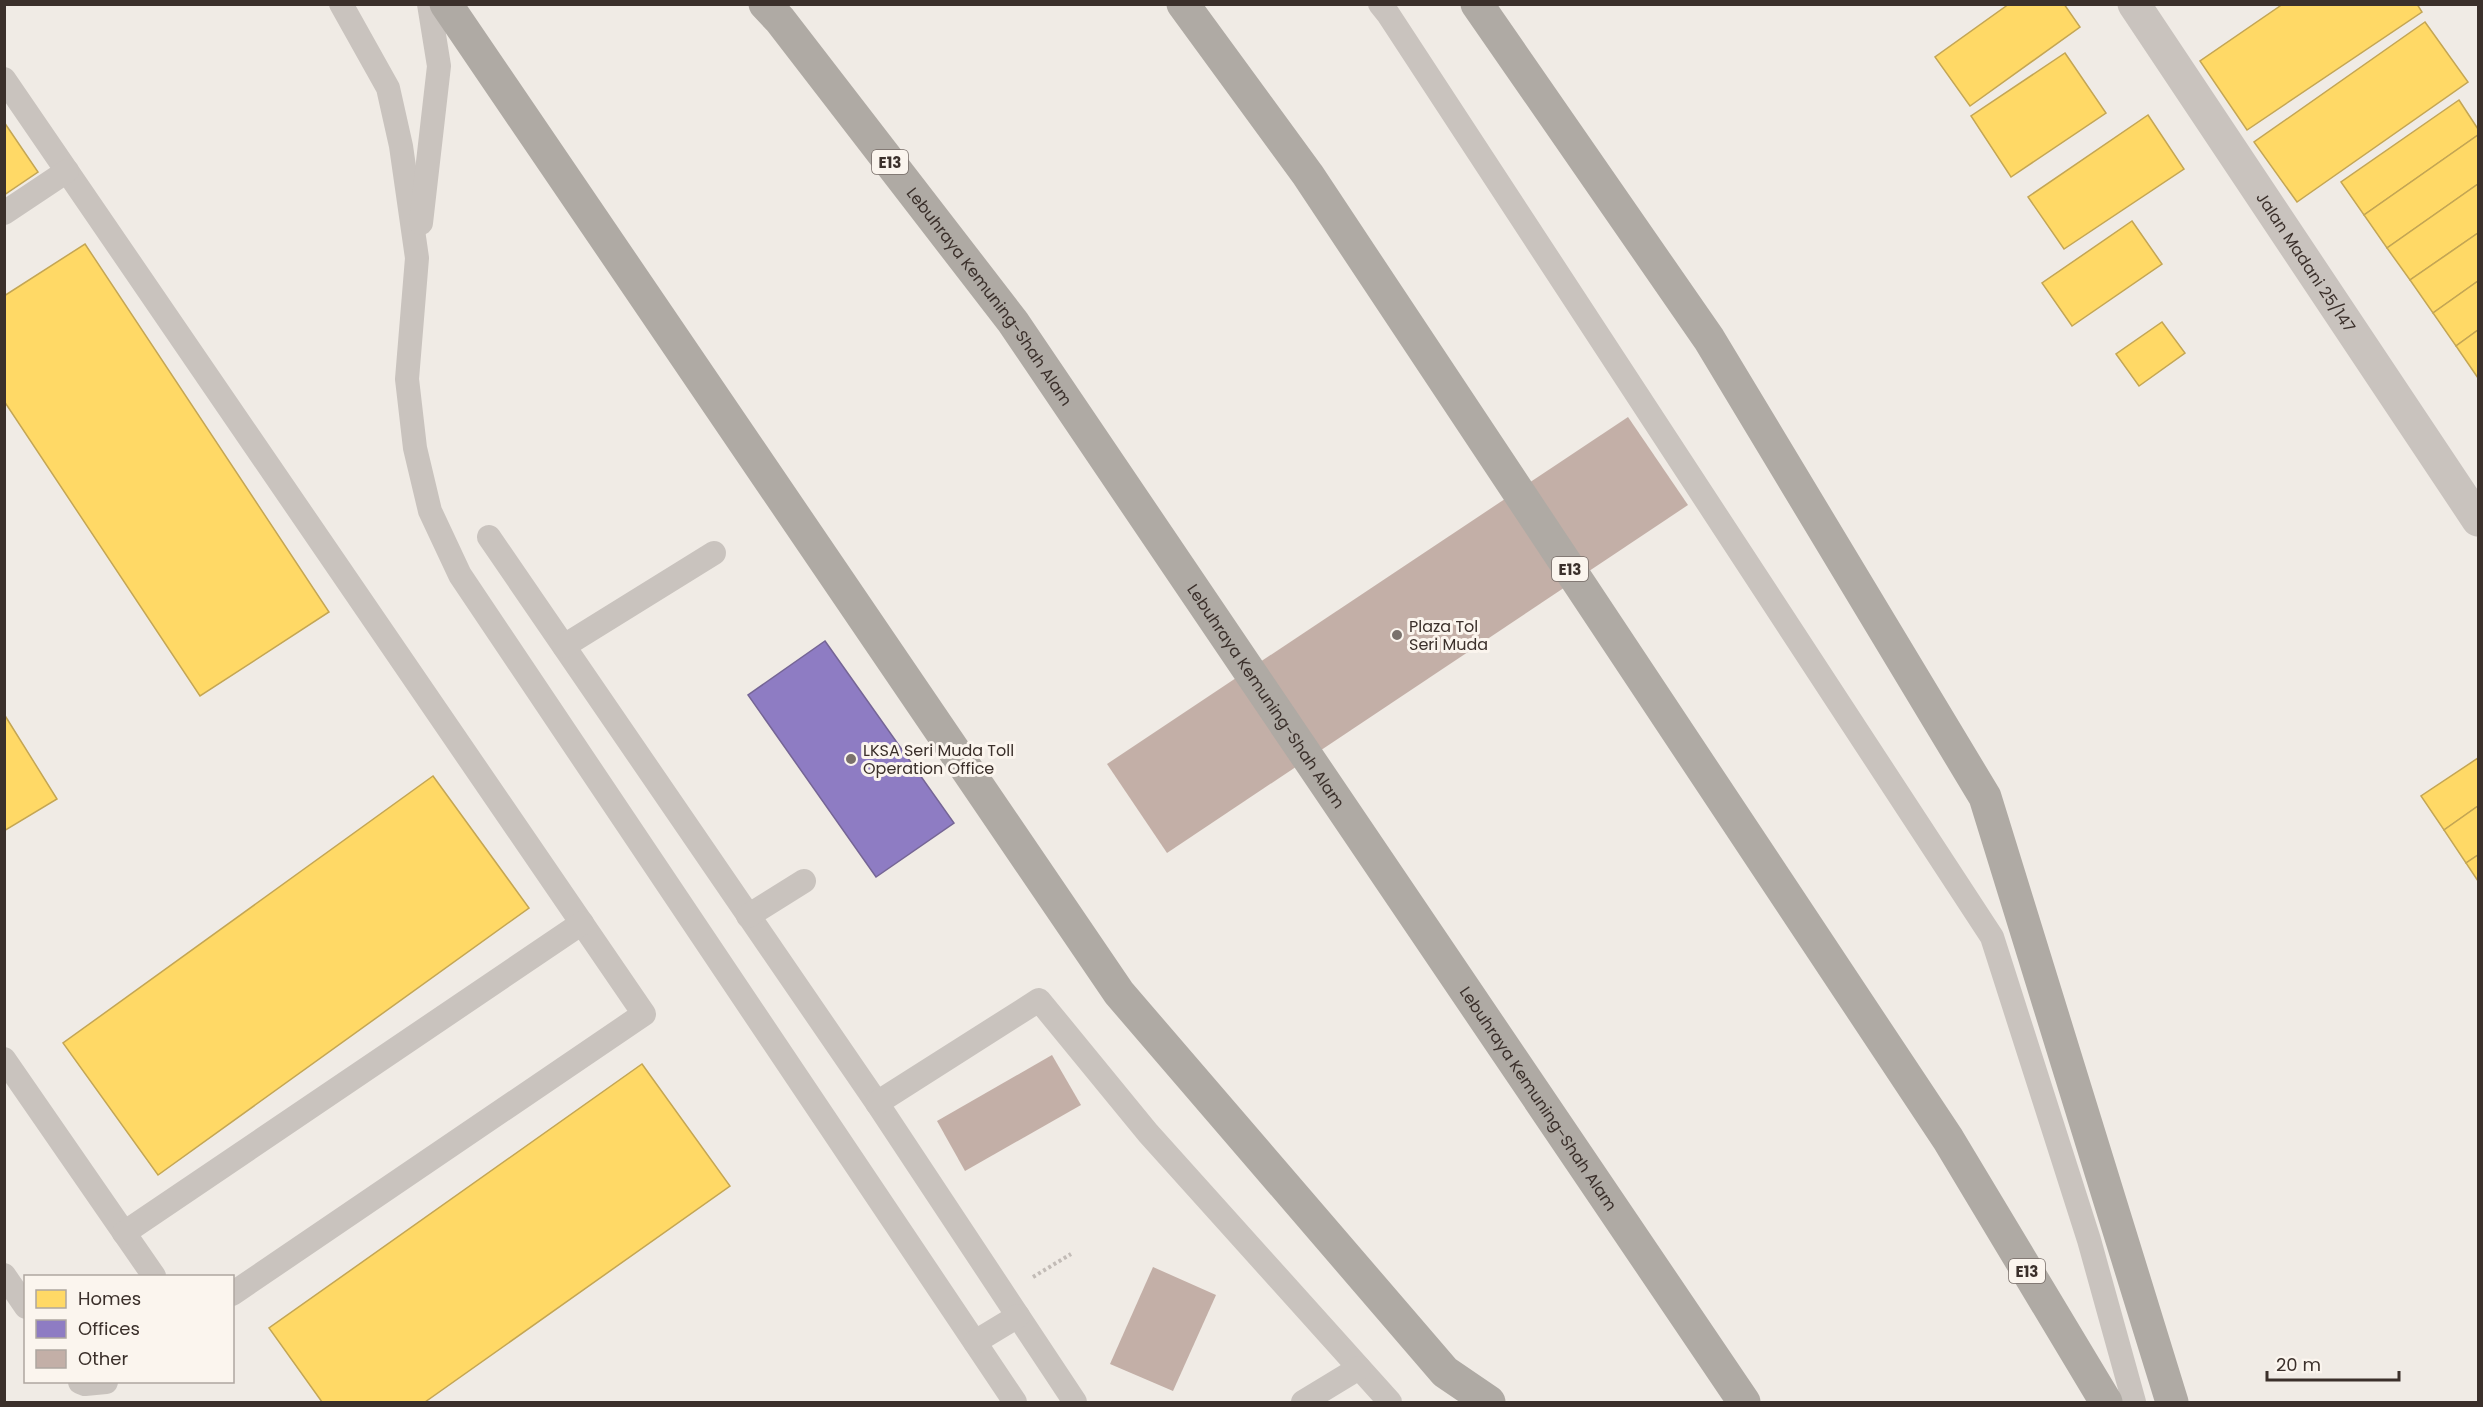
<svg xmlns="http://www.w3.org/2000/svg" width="2483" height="1407" font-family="Poppins,sans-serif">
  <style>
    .homes { fill: #ffd966; stroke: #c4a654; stroke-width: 1.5 }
    .offices { fill: #8e7cc3; stroke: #756595; stroke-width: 1.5 }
    .building { fill: #c3afa7 }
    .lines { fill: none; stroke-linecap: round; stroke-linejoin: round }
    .path { stroke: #c2bbb6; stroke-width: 4; stroke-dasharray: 3 3; stroke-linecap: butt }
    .lane { stroke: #c9c3be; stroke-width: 24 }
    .street { stroke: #c9c3be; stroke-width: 33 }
    .highway { stroke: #afaaa4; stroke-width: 33 }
    .poi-dot { fill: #7a716c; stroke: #fbf5ee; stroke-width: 2 }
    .labels { text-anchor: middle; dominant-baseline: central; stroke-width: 6; stroke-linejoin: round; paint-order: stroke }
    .shield { fill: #fbf5ee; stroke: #756b66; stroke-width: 1.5 }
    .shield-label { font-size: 15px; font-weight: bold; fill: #3b302b }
    .street-label { font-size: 16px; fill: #3b302b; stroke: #fbf5ee }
    .poi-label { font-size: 16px; fill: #3b302b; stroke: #fbf5ee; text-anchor: start }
  </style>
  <rect width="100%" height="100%" fill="#f0ebe5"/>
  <g class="homes">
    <polygon points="2009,4 2064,4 2080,27 1970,106 1935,57"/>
    <polygon points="2283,4 2417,4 2422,12 2247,130 2200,61"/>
    <polygon points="2425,22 2468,82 2297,202 2254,142"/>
    <polygon points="2065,53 2106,113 2011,177 1971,116"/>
    <polygon points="2459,100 2478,129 2478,135 2364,215 2341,182"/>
    <polygon points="2148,115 2184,169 2064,249 2028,197"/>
    <polygon points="4,122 38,172 4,195"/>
    <polygon points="2478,135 2478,184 2387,248 2364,215"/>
    <polygon points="2478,184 2478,233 2410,280 2387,248"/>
    <polygon points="2132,221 2162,264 2072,326 2042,283"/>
    <polygon points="2478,233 2478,281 2433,313 2410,280"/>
    <polygon points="85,244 329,612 200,696 4,401 4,296"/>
    <polygon points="2478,281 2478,330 2456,346 2433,313"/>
    <polygon points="2162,322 2185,353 2139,386 2116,354"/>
    <polygon points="2478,330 2478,378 2456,346"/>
    <polygon points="4,714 57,799 4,831"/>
    <polygon points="2478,758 2478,806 2444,830 2421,796"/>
    <polygon points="433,776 529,908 158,1175 63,1043"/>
    <polygon points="2478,806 2478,855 2466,863 2444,830"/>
    <polygon points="2478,855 2478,881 2466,863"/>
    <polygon points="642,1064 730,1186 425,1402 322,1402 269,1328"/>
  </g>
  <polygon class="offices" points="825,641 954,823 876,877 748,695"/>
  <g class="building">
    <polygon points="1628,417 1688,505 1167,853 1107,764"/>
    <polygon points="1052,1055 1081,1105 965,1171 937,1121"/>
    <polygon points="1153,1267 1216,1295 1173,1391 1110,1364"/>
  </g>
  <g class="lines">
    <polyline class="path" points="1033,1277 1071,1254"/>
    <g class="lane">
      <polyline points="341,4 388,88 401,146 417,258 407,379 415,448 430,511 460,575 1015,1402"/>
      <polyline points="1380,4 1388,14 1992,937 2089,1240 2134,1402"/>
      <polyline points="4,79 644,1014 232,1294"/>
      <polyline points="4,213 67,171"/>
      <polyline points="421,223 439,66 429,4"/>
      <polyline points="489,537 877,1103 1075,1402"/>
      <polyline points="564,646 714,553"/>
      <polyline points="748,916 804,881"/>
      <polyline points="4,1059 154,1276"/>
      <polyline points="877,1103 1039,1000 1148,1133 1390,1402"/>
      <polyline points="124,1233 582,923"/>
      <polyline points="4,1275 26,1307"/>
      <polyline points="975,1342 1018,1316"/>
      <polyline points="80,1382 85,1384 106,1382"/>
      <polyline points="1303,1402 1359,1368"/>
    </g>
    <path class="street" id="s1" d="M2134 4 2478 520"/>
    <g class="highway">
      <polyline points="446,4 1119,993 1445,1372 1489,1402"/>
      <path id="s2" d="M765 4 780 20 1013 322 1744 1402"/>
      <polyline points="1183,4 1308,175 1948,1139 2106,1402"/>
      <polyline points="1477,4 1709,339 1985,797 2172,1402"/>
    </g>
  </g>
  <g class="poi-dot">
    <circle cx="1397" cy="635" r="6"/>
    <circle cx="851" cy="759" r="6"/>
  </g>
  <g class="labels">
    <g class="shield">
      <rect x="872" y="150" width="36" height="24" rx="4.5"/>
      <rect x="1552" y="557" width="36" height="24" rx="4.5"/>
      <rect x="2009" y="1259" width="36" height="24" rx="4.5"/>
    </g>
    <g class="shield-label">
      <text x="890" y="162">E13</text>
      <text x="1570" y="569">E13</text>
      <text x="2027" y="1271">E13</text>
    </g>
    <g class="street-label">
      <text stroke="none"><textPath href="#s1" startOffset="310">Jalan Madani 25/147</textPath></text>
      <text stroke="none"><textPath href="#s2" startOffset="369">Lebuhraya Kemuning-Shah Alam</textPath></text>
      <text stroke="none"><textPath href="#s2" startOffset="855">Lebuhraya Kemuning-Shah Alam</textPath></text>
      <text stroke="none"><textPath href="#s2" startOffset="1341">Lebuhraya Kemuning-Shah Alam</textPath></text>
    </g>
    <g class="poi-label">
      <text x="1409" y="626">Plaza Tol<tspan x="1409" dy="18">Seri Muda</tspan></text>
      <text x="863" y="750">LKSA Seri Muda Toll<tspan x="863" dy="18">Operation Office</tspan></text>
    </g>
  </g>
  <rect width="2483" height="1407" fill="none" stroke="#3b302b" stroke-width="12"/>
  <rect x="24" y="1275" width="210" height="108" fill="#fbf5ee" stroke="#aea6a0" stroke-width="1.5"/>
  <rect x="36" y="1290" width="30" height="18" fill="#ffd966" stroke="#aea6a0" stroke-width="1.5"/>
  <text x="78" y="1305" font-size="18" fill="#3b302b">Homes</text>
  <rect x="36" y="1320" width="30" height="18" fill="#8e7cc3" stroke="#aea6a0" stroke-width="1.5"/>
  <text x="78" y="1335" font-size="18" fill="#3b302b">Offices</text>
  <rect x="36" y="1350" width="30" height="18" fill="#c3afa7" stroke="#aea6a0" stroke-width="1.5"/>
  <text x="78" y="1365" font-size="18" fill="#3b302b">Other</text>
  <path d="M2267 1371v9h132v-9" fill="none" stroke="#3b302b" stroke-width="3"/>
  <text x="2276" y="1371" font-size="18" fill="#3b302b" stroke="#fbf5ee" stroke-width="4.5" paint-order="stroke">20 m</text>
</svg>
